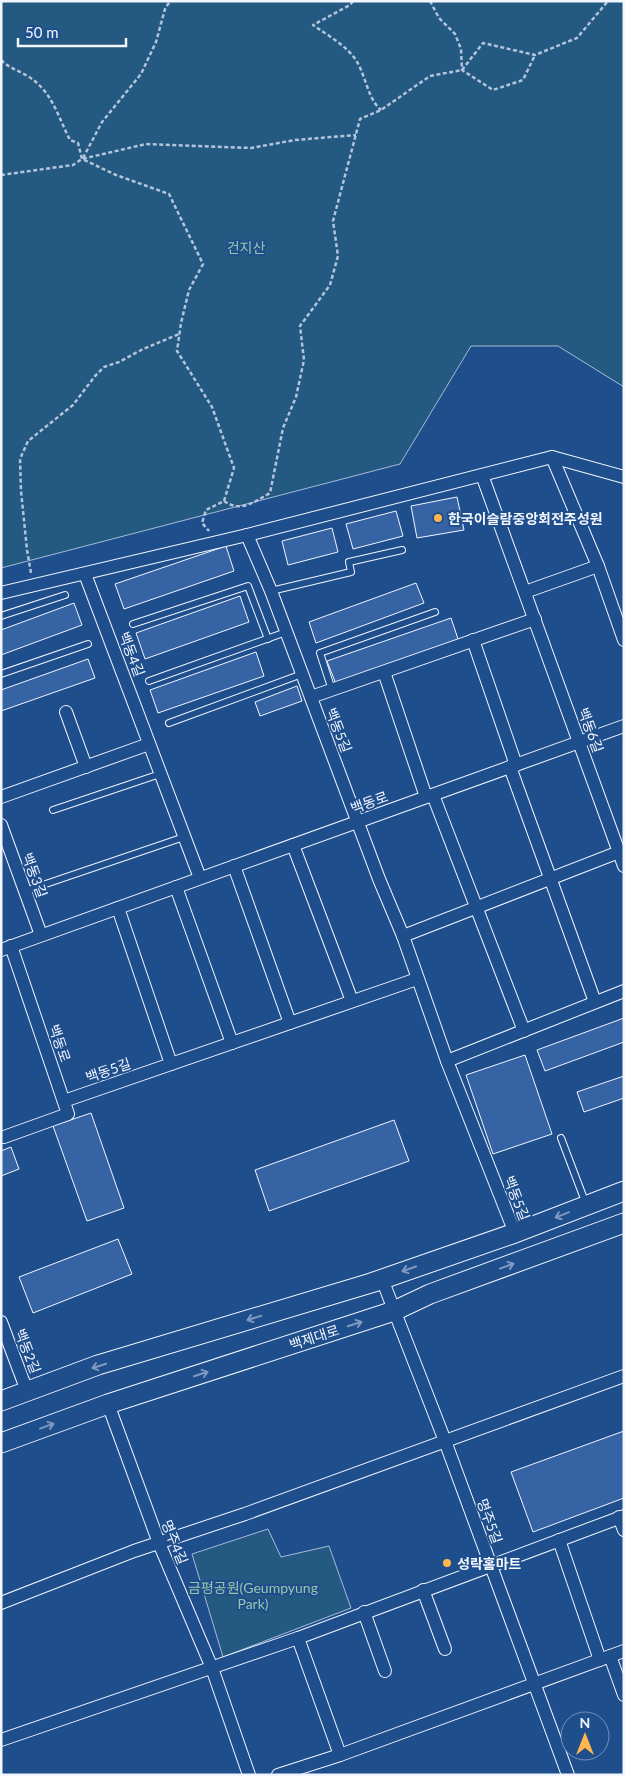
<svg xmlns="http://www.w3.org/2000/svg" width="625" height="1776" font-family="Lato,'Noto Sans KR',sans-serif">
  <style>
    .green { fill: #245a82; stroke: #a8bbd7 }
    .building { fill: #3563a3; stroke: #f2f6ff }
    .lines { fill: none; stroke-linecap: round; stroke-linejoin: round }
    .lane-casing { stroke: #f2f6ff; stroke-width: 8 }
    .street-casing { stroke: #f2f6ff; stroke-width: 14 }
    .secondary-casing { stroke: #f2f6ff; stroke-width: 21 }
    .path { stroke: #b3c4dc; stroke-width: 2.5; stroke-dasharray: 4 2.5; stroke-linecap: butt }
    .lane { stroke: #1f4e8c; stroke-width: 6 }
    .street { stroke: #1f4e8c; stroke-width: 12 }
    .secondary { stroke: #1f4e8c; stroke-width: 19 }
    .oneway { stroke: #7e9ac0 }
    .poi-dot { fill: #ffb74d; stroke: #1f4e8c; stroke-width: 2 }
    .labels { text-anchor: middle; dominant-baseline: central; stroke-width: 4; stroke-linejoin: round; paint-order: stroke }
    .park-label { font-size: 14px; fill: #97c8a6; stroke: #1f4e8c }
    .poi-label { font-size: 14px; font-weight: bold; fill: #f2f6ff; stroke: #1f4e8c; text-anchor: start }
    .street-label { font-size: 14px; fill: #f2f6ff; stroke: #1f4e8c }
  </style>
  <rect width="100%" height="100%" fill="#1f4e8c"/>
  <g class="green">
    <polygon points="1,1 624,1 624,387 558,346 471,346 400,464 1,568"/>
    <polygon points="268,1529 281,1557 329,1546 351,1608 223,1657 192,1554"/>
  </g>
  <g class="building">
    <polygon points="457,497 464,530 417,538 411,506"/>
    <polygon points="396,511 403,536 353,549 346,524"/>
    <polygon points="332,528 338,552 288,565 282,541"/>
    <polygon points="226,546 234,571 124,609 115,584"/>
    <polygon points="416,583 424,603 316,643 309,622"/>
    <polygon points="240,596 249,622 145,659 136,633"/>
    <polygon points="74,603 82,625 1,655 1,630"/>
    <polygon points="451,618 459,642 336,684 327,661"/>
    <polygon points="256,652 264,676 158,713 150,690"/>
    <polygon points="88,659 95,678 1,711 1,690"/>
    <polygon points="297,686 302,701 260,716 255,702"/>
    <polygon points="624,1018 624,1042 545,1071 537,1050"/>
    <polygon points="525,1055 552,1134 493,1154 466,1075"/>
    <polygon points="624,1076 624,1098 584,1112 577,1092"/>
    <polygon points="91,1113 124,1208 87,1221 53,1126"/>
    <polygon points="394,1120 409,1161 269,1211 255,1170"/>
    <polygon points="11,1147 19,1169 1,1176 1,1151"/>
    <polygon points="118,1239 132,1274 33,1313 19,1277"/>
    <polygon points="624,1431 624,1498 533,1532 511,1472"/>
  </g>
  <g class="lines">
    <defs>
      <g id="lane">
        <polyline points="271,591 351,572 349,562 402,550"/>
        <polyline points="1,616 65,595"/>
        <polyline points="133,624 248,586 268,639"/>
        <polyline points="1,674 88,644"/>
        <polyline points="149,681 286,632"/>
        <polyline points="332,690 320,653 435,612"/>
        <polyline points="169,723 302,674"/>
        <polyline points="53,810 160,774"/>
        <polyline points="25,891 184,837"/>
        <polyline points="561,1138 586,1204"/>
      </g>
      <g id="street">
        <polyline points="552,457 598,566 624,640"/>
        <polyline points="482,475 624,866"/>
        <polyline points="247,535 271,591 379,879 403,936 447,1061 515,1233"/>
        <polyline points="85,574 200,878"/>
        <polyline points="525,592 598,566"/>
        <polyline points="1,593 247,535 552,457 624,477"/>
        <polyline points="473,640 516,765"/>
        <polyline points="384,672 426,797"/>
        <polyline points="311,697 535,619"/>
        <polyline points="66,712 86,767"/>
        <polyline points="510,767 595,1002"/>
        <polyline points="433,795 524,1031"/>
        <polyline points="1,797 149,744"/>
        <polyline points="1,825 41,935"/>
        <polyline points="293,845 352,1001"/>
        <polyline points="234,866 290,1023"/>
        <polyline points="176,887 232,1043"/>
        <polyline points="118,908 171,1064"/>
        <polyline points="403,936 619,852"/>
        <polyline points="1,950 624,726"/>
        <polyline points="447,1061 624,991"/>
        <polyline points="64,1101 417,979"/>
        <polyline points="4,1137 68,1114 11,946"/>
        <polyline points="382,1279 445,1441 568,1775"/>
        <polyline points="1,1322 27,1391"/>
        <polyline points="108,1404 159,1543 212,1668 249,1775"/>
        <polyline points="619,1517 624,1530"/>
        <polyline points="559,1540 600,1660"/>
        <polyline points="423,1590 445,1649"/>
        <polyline points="1,1603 134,1551 245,1514 624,1376"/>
        <polyline points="364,1612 385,1671"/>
        <polyline points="298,1638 340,1755"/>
        <polyline points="610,1656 624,1695"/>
        <polyline points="1,1740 298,1638 624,1516"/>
        <polyline points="278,1775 340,1755 624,1651"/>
      </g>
      <g id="secondary">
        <polyline points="1,1401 98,1365 371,1283 515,1233 624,1191"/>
        <polyline points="1,1443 108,1404 394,1311 430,1294 624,1223"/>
      </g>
    </defs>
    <use href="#lane" class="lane-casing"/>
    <use href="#street" class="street-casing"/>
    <use href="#secondary" class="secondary-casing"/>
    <g class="path">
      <path d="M353 1 350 5 313 25C326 34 342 43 353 56 366 72 366 97 381 110"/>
      <polyline points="430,1 439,18 455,34 461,49 462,70 493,90 523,80 535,55"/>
      <path d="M1 60C11 70 27 73 37 83 54 98 60 121 70 140L78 143 82 159 116 175 169 194 203 264 189 290 181 323 177 351 212 407 234 468 224 501 206 510 202 523 209 531"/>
      <polyline points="83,158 102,122 141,74 156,42 165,9 170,1"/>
      <polyline points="1,175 73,165 82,159 146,144 251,148 295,140 356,135"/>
      <path d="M224 501C241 513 254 502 270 493L283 428 296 397 304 360 300 326 330 285 338 256 333 221 360 119 381 110 430 76 462 70 483 43 535 55 577 38 608 1"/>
      <polyline points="31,573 27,550 21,491 20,459 28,441 73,405 95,376 104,367 119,362 143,349 179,334"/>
    </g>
    <use href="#lane" class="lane"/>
    <use href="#street" class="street"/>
    <use href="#secondary" class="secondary"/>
  </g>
  <defs><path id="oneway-shaft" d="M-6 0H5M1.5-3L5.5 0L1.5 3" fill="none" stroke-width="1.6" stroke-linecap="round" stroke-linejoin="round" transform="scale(1.25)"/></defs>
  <g class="oneway">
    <use href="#oneway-shaft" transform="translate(562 1215) rotate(158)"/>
    <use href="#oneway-shaft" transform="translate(507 1266) rotate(-20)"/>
    <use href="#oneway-shaft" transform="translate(409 1269) rotate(161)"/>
    <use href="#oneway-shaft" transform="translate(254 1318) rotate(163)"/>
    <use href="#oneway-shaft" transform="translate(355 1324) rotate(-18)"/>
    <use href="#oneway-shaft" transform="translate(99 1366) rotate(162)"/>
    <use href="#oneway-shaft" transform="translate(201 1374) rotate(-18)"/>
    <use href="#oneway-shaft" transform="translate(47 1426) rotate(-20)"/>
  </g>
  <g class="poi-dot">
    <circle cx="438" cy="518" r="5"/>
    <circle cx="447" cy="1563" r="5"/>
  </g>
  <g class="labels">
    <g class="park-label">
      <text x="246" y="247">건지산</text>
      <text x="253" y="1587">금평공원(Geumpyung<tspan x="253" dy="16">Park)</tspan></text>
    </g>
    <g class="poi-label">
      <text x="448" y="518">한국이슬람중앙회전주성원</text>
      <text x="457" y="1563">성락홈마트</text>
    </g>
    <g class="street-label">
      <text transform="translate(132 654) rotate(69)">백동4길</text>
      <text transform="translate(339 730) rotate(69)">백동5길</text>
      <text transform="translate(591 730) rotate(70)">백동6길</text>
      <text transform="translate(369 802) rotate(-20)">백동로</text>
      <text transform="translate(35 875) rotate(70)">백동3길</text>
      <text transform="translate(60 1043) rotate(71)">백동로</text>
      <text transform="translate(108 1070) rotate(-19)">백동5길</text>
      <text transform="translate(517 1198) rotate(69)">백동5길</text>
      <text transform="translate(314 1337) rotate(-18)">백제대로</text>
      <text transform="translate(28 1351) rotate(69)">백동2길</text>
      <text transform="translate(490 1521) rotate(70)">명주5길</text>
      <text transform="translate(175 1542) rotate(68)">명주4길</text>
    </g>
  </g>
  <rect width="625" height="1776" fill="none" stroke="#f2f6ff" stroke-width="5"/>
  <g transform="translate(585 1736)"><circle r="24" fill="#1f4e8c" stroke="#7391ba"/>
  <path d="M0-4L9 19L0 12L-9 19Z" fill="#ffb74d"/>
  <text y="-8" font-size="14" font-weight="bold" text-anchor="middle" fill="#f2f6ff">N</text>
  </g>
  <path d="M18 38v8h108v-8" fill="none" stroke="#f2f6ff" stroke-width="2.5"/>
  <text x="25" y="38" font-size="15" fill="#f2f6ff" stroke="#1f4e8c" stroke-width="4" paint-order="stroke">50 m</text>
</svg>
